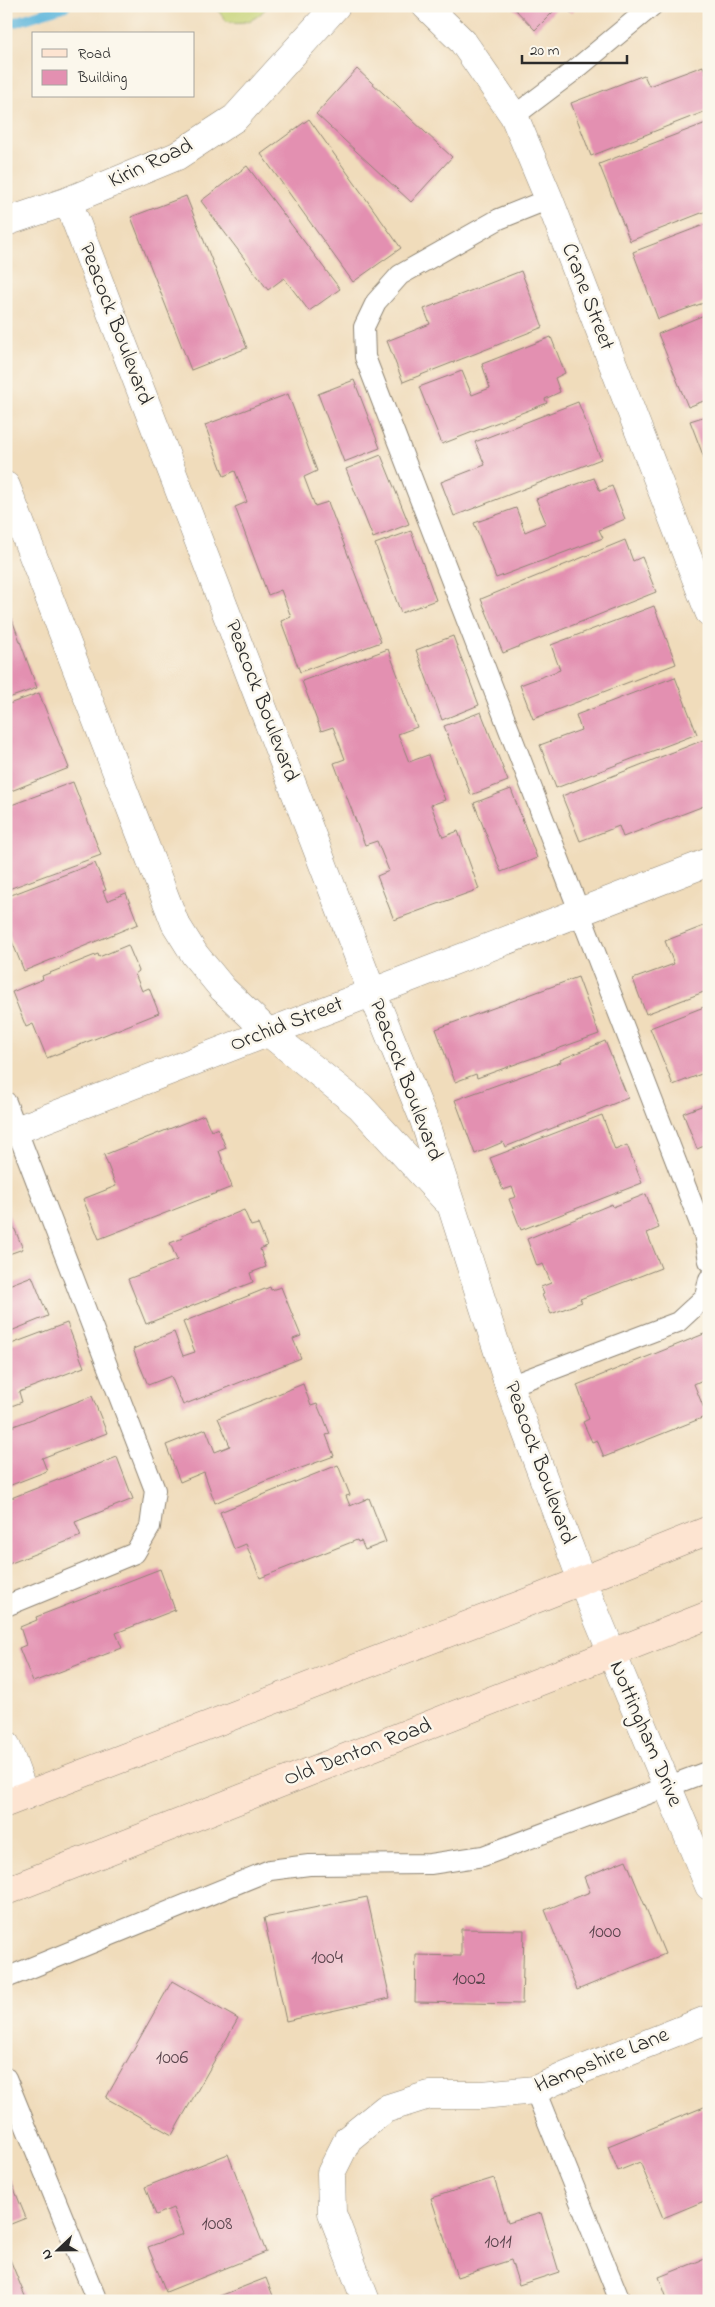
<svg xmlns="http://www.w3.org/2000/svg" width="715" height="2307" font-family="'Indie Flower',sans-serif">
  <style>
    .green { fill: #c5d274; stroke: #787e50 }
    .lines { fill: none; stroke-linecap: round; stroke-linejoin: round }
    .stream { stroke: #60b7dc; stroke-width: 10 }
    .building { fill: #e390b1 }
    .service-casing { stroke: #8e8473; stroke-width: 22 }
    .minor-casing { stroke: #8e8473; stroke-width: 29 }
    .secondary-casing { stroke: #8e8473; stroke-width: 29 }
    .service { stroke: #fff; stroke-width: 20 }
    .minor { stroke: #fff; stroke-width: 28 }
    .secondary { stroke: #fde4d1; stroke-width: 28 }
    .labels { text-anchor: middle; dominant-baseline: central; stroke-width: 5; stroke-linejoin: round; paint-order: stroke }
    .number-label { font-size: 20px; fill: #59444c }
    .street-label { font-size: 22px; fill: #2b2b2b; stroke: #fbf7ec }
  </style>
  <rect width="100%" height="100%" fill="#fbf7ec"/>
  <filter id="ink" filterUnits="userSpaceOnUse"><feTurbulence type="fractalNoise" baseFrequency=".02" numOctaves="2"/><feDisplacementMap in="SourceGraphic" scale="10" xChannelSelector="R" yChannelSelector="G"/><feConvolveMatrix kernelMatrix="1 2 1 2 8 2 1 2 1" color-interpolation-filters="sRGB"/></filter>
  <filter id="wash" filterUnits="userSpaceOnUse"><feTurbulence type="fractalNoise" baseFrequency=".0096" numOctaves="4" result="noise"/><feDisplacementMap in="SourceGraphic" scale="20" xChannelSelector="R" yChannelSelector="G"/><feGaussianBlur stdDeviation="1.12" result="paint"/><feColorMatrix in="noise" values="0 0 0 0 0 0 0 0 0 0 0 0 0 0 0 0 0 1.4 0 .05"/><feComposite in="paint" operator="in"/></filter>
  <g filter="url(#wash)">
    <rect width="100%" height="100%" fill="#f0dcbb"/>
    <path class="green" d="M215 6H268C255 21 245 25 226 21Z"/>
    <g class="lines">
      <polyline class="stream" points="6,25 66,6"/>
    </g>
    <g id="blocks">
      <g class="building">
        <polygon points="512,6 559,6 535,30"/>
        <polygon points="565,6 579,6 571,13"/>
        <polygon points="703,66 709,81 709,110 591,156 571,103 644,75 649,86"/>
        <polygon points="357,69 452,157 411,202 316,114"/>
        <polygon points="309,119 401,248 353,282 261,154"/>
        <polygon points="706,123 709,129 709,210 630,241 599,164"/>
        <polygon points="247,166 340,289 309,311 284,278 268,290 201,201"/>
        <polygon points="186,196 247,348 191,370 131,217"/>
        <polygon points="709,223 709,301 658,319 633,252"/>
        <polygon points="521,271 543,327 403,382 387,341 430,324 424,309"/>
        <polygon points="709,313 709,399 688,407 658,334"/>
        <polygon points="551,337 565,373 555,378 560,392 545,399 547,403 442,444 419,387 462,371 472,395 490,388 482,364"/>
        <polygon points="354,380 380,448 344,462 318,394"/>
        <polygon points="288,394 317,471 304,477 315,506 328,502 381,642 300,672 281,621 291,617 281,590 268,595 235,507 247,502 235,471 224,476 205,425"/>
        <polygon points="578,402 601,459 454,516 441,482 485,465 475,442"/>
        <polygon points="709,415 709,471 690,421"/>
        <polygon points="381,455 409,524 373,538 346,469"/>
        <polygon points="594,478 600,491 612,486 625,519 599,530 603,538 496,578 474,523 516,508 525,532 546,523 536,499"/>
        <polygon points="411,531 436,600 401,613 375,544"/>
        <polygon points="625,540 633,561 642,557 656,592 503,653 481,599"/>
        <polygon points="654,606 676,664 533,719 520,685 560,670 551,645"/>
        <polygon points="10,614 37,688 6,699 6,616"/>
        <polygon points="453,636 479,705 442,720 416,650"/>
        <polygon points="388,649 417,727 398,734 409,762 428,755 445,800 431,805 443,837 458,831 479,889 394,920 377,876 389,871 377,841 365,845 334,763 345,759 333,727 321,731 302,681"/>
        <polygon points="675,677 697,734 556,788 540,745 581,730 576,715"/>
        <polygon points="39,693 69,768 6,793 6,705"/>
        <polygon points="481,712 508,781 471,795 444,726"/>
        <polygon points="706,739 709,746 709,804 623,837 619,826 580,841 562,796"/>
        <polygon points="73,782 101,855 6,890 6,807"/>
        <polygon points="511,789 537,858 501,872 474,803"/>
        <polygon points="95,863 106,890 103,891 107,901 126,893 138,924 24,971 9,934 6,936 6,897"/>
        <polygon points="709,924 709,990 646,1014 633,979 674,964 665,941"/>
        <polygon points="128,945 139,971 135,974 142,991 149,988 159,1013 47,1058 33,1024 26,1027 12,992 43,979 42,976 98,954 99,957"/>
        <polygon points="578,977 599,1034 477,1078 476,1074 455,1082 436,1029"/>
        <polygon points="709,1005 709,1071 673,1085 650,1028"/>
        <polygon points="605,1041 628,1098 505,1147 503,1142 475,1154 455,1100 561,1062 560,1060"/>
        <polygon points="709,1103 709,1144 697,1149 683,1113"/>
        <polygon points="204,1115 211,1131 218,1128 226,1148 219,1151 232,1187 99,1239 83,1199 116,1186 104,1155"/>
        <polygon points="602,1115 615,1150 627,1145 642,1183 521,1230 509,1199 516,1197 512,1187 503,1190 490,1158"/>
        <polygon points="646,1194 659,1228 647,1233 661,1268 580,1299 582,1302 551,1314 542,1295 544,1294 541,1287 551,1283 543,1264 537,1266 527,1239 612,1204 613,1207"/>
        <polygon points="6,1208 23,1249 6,1255"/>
        <polygon points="244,1210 251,1226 258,1224 267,1246 260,1249 266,1267 250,1273 253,1282 146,1324 128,1279 177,1260 170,1243 183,1238 182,1235"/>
        <polygon points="32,1276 48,1316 6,1333 6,1286"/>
        <polygon points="270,1287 271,1290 281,1287 301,1336 293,1339 301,1358 183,1405 171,1376 148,1385 133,1349 174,1332 183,1356 195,1352 183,1322"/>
        <polygon points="67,1323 84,1367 19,1392 22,1402 6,1408 6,1346"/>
        <polygon points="709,1332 709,1377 694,1384 707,1416 604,1457 597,1440 592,1442 583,1422 589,1419 577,1385"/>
        <polygon points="303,1384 311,1406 317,1404 322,1416 323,1416 330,1434 326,1435 334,1456 263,1482 215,1503 204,1472 180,1482 166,1445 206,1429 215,1452 230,1446 218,1418"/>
        <polygon points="92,1396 107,1433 42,1458 47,1471 6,1487 6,1429"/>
        <polygon points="117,1457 133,1499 75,1522 81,1536 6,1565 6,1500"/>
        <polygon points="338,1465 350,1495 346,1496 350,1506 369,1498 386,1542 365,1550 361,1541 358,1542 357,1540 260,1578 246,1544 234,1549 220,1512"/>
        <polygon points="160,1569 175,1610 116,1633 122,1648 33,1682 19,1648 26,1645 20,1627 37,1620 36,1617"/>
        <polygon points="626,1860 665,1954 577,1990 545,1910 590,1892 584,1877"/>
        <polygon points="367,1897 390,1998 286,2021 264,1918"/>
        <polygon points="461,1929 524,1930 522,2004 415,2002 416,1955 461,1956"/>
        <polygon points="172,1981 238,2019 172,2135 106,2098"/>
        <polygon points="709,2105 709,2199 663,2218 640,2162 618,2171 608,2146"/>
        <polygon points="228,2154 266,2252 166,2292 148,2247 183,2234 173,2208 156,2215 145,2187"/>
        <polygon points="6,2169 26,2218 6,2226"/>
        <polygon points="494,2178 508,2223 541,2213 559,2272 519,2285 511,2260 457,2277 431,2198"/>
        <polygon points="9,2257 27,2301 6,2301 6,2258"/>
        <polygon points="709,2257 709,2301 668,2301 659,2277"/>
        <polygon points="266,2278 275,2301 207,2301"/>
      </g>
    </g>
  </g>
  <g filter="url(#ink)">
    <use href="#blocks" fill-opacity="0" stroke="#8e8473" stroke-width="1"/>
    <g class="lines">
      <defs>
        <g id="service">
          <polyline points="514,116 575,70 652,6"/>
          <polyline points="549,199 499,219 400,275 376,302 364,327 365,357 704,1234 709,1261"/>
          <polyline points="6,1102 155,1490 150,1527 135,1553 6,1606"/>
          <polyline points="509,1386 678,1322 705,1297 709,1279"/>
          <polyline points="6,1978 270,1870 309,1865 430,1864 483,1856 709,1771"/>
          <polyline points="6,2078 97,2301"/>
          <polyline points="535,2090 620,2301"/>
        </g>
        <g id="minor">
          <polyline points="426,6 463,42 514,116 549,199 709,612"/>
          <polyline points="68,201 372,992 424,1120 509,1386 582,1581 709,1886"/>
          <polyline points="6,222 68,201 177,156 235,118 336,6"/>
          <polyline points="6,486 175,923 195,955 223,989 268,1032 360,1106 445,1199"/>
          <polyline points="6,1134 709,862"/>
          <polyline points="6,1745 25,1796"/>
          <polyline points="366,2301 332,2213 331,2173 348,2139 385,2109 429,2095 482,2095 535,2090 568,2075 709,2019"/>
        </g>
        <g id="secondary">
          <polyline points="6,1803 541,1597 709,1530"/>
          <polyline points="6,1891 709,1615"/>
        </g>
      </defs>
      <use href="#service" class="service-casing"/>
      <use href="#minor" class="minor-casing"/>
      <use href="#secondary" class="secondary-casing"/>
      <use href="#service" class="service"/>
      <use href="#minor" class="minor"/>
      <use href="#secondary" class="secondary"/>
    </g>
  </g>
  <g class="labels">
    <g class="number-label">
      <text x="605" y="1932">1000</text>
      <text x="327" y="1958">1004</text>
      <text x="469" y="1979">1002</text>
      <text x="172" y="2058">1006</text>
      <text x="217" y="2224">1008</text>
      <text x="498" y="2242">1011</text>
    </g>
    <g class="street-label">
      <text transform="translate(151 164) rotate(-25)">Kirin Road</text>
      <text transform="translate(587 297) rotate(69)">Crane Street</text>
      <text transform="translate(115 324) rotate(69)">Peacock Boulevard</text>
      <text transform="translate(261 701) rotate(69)">Peacock Boulevard</text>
      <text transform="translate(287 1025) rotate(-21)">Orchid Street</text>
      <text transform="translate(405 1080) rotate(69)">Peacock Boulevard</text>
      <text transform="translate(539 1463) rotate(70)">Peacock Boulevard</text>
      <text transform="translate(645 1734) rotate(67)">Nottingham Drive</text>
      <text transform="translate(358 1753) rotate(-21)">Old Denton Road</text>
      <text transform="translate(602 2061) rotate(-22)">Hampshire Lane</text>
    </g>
  </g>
  <rect width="715" height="2307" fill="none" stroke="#fbf7ec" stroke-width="25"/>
  <rect x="32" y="32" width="162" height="65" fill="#fbf7ec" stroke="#a8a59f"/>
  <rect x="42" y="49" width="25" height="8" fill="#fde4d1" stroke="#a8a59f"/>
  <text x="78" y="58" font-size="15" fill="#2b2b2b">Road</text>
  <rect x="42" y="70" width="25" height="15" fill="#e390b1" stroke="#a8a59f"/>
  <text x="78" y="82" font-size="15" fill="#2b2b2b">Building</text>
  <g transform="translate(58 2250) rotate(248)" stroke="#fbf7ec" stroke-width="4" paint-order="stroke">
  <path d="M0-4L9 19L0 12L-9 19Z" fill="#2b2b2b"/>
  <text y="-8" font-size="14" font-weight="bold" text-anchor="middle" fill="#2b2b2b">N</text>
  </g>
  <path d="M522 55v8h105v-8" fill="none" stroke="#2b2b2b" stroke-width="2.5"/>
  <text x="530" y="55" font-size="15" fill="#2b2b2b" stroke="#fbf7ec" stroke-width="4" paint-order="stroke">20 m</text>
</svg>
